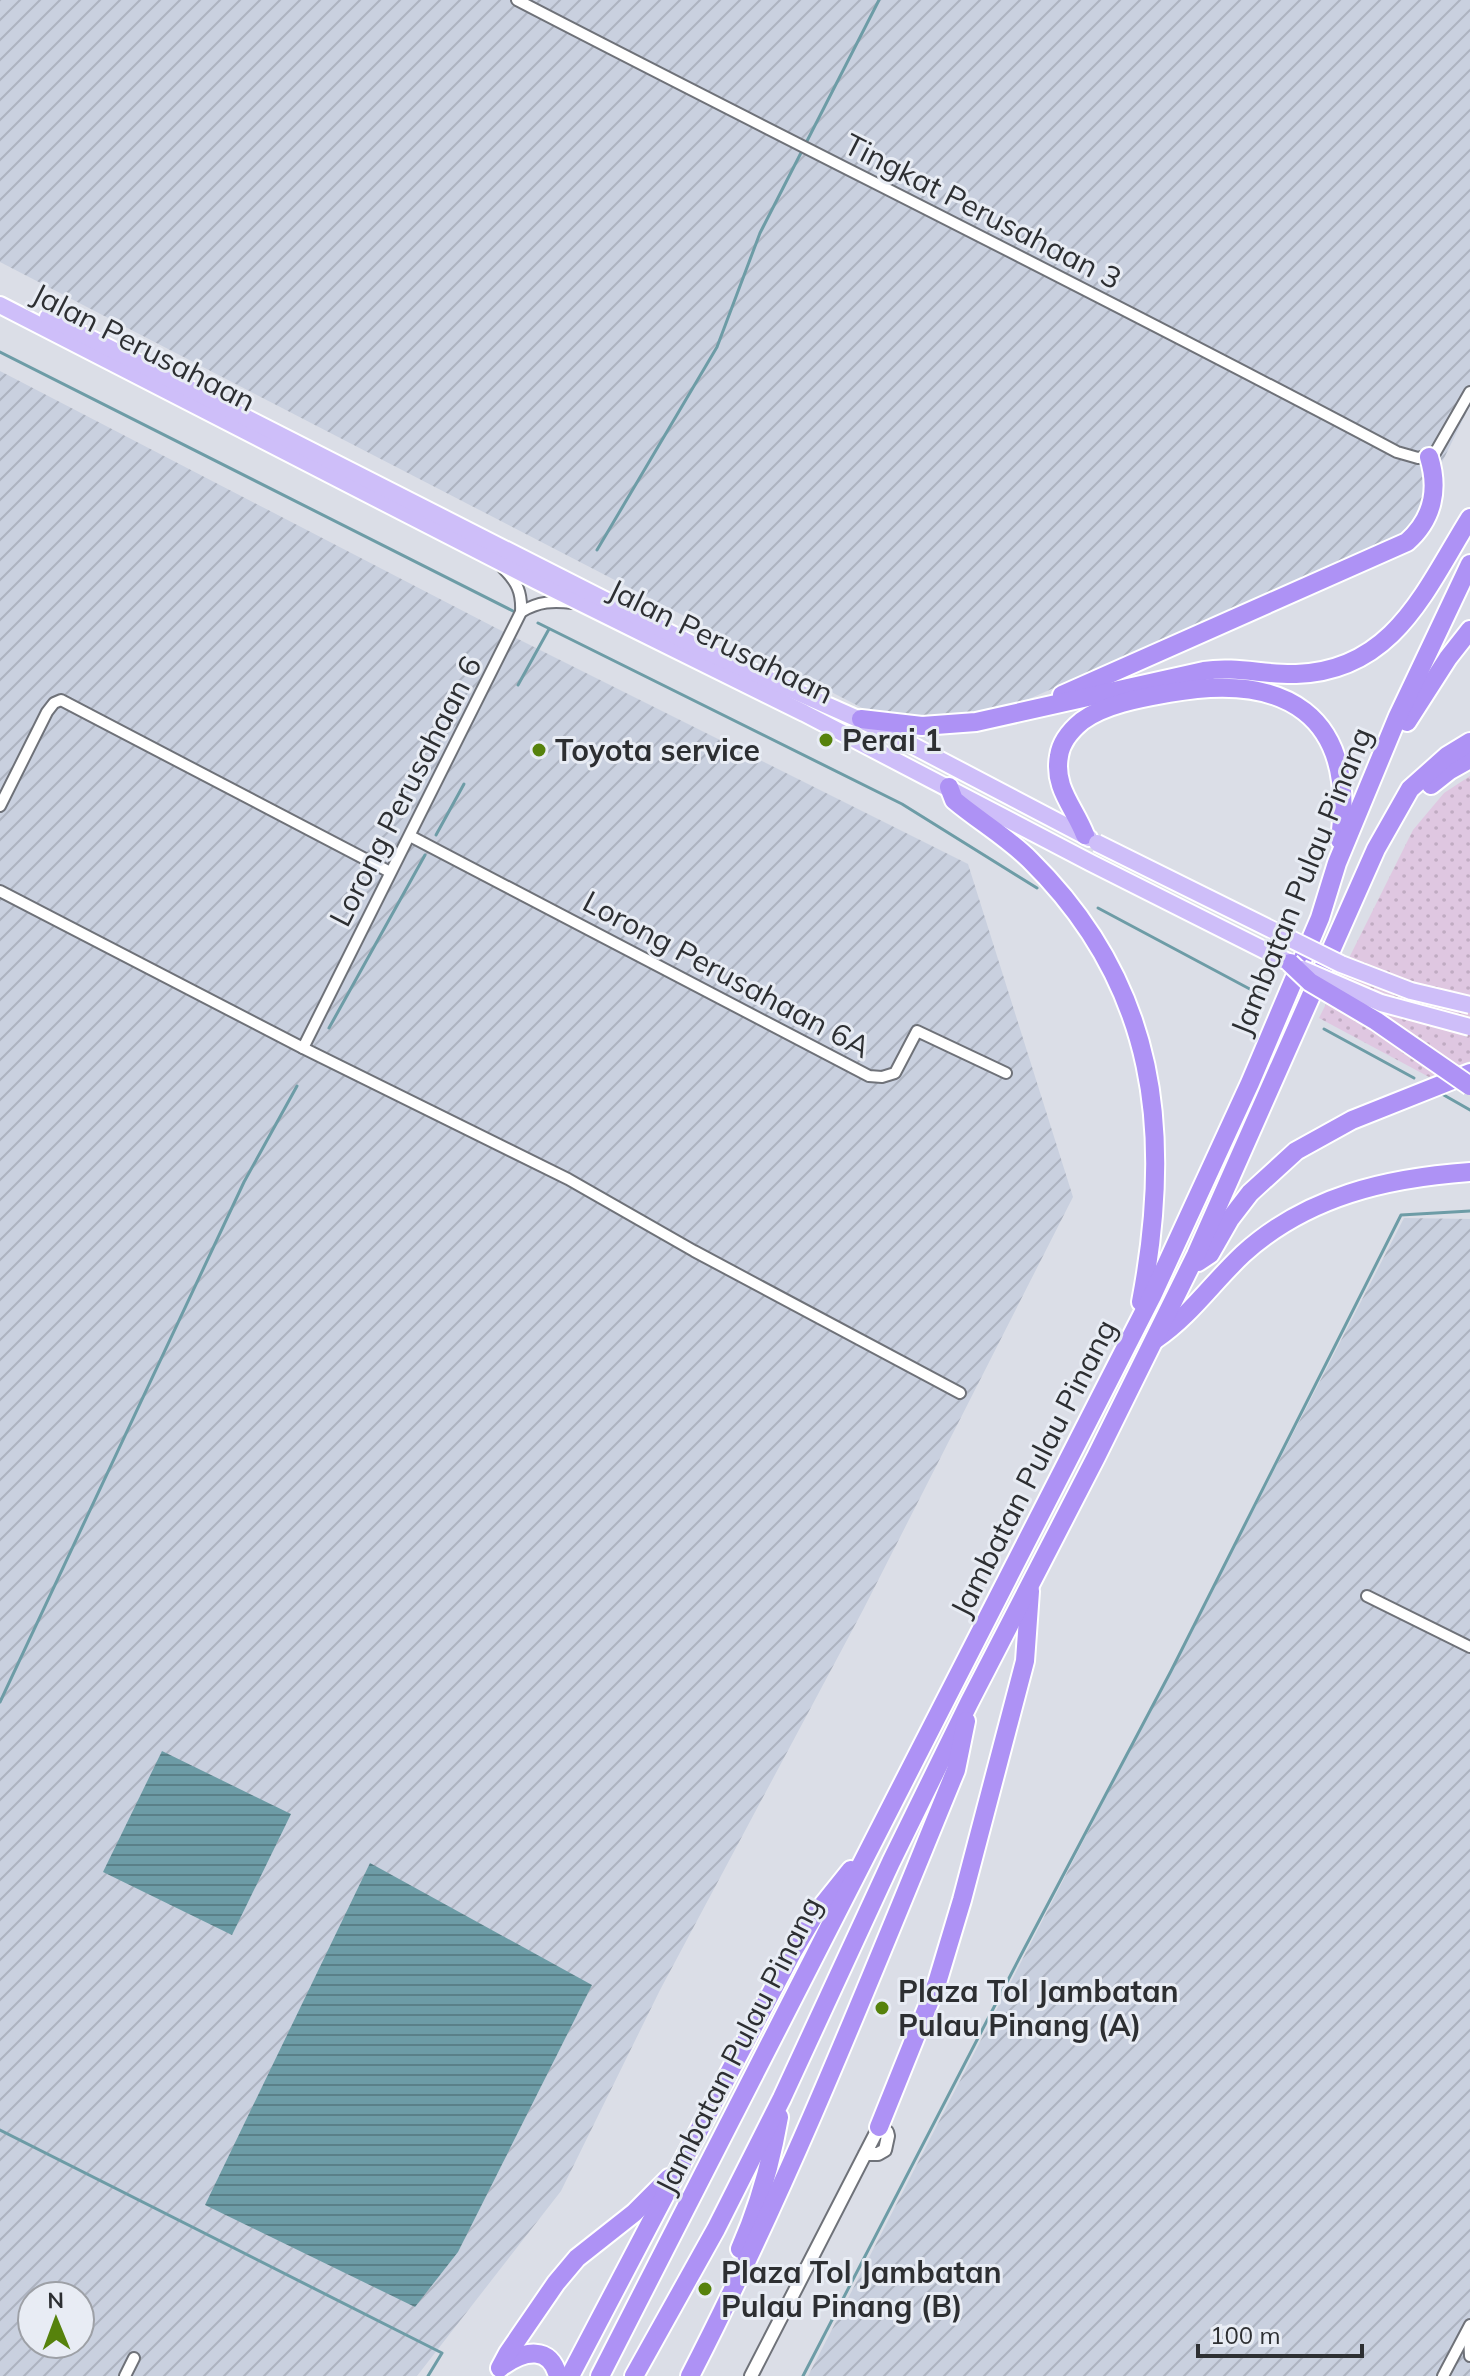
<svg xmlns="http://www.w3.org/2000/svg" width="1470" height="2376" font-family="Mulish,sans-serif">
  <style>
    .industrial { fill: url(#industrial-furrows); fill-rule: evenodd }
    .grass { fill: url(#grass-dots) }
    .water { fill: url(#water-rules) }
    .lines { fill: none; stroke-linecap: round; stroke-linejoin: round }
    .stream { stroke: #6d9ca6; stroke-width: 3 }
    .minor-casing { stroke: #6f7279; stroke-width: 14 }
    .tertiary-casing { stroke: #6f7279; stroke-width: 16 }
    .primary-casing { stroke: #fff; stroke-width: 20 }
    .motorway-casing { stroke: #fff; stroke-width: 22 }
    .minor { stroke: #fff; stroke-width: 10 }
    .tertiary { stroke: #fff; stroke-width: 12 }
    .primary { stroke: #cebef9; stroke-width: 16 }
    .motorway { stroke: #ae92f5; stroke-width: 18 }
    .primary-bridge-casing { stroke: #fff; stroke-width: 20; stroke-linecap: butt }
    .motorway-bridge-casing { stroke: #fff; stroke-width: 22; stroke-linecap: butt }
    .primary-bridge { stroke: #cebef9; stroke-width: 16 }
    .motorway-bridge { stroke: #ae92f5; stroke-width: 18 }
    .poi-dot { fill: #56820c; stroke: #e8ecf4; stroke-width: 3 }
    .labels { text-anchor: middle; dominant-baseline: central; stroke-width: 6; stroke-linejoin: round; paint-order: stroke }
    .street-label { font-size: 30px; fill: #2d2f32; stroke: #e8ecf4 }
    .poi-label { font-size: 30px; font-weight: bold; fill: #2d2f32; stroke: #e8ecf4; text-anchor: start }
  </style>
  <defs>
    <pattern id="industrial-furrows" width="10" height="10" patternUnits="userSpaceOnUse" patternTransform="scale(2)"><rect width="10" height="10" fill="#c9d0df"/><path d="M-1 1l2-2M0 10L10 0M9 11l2-2" fill="none" stroke="#adb3c0"/></pattern>
    <pattern id="grass-dots" width="8" height="8" patternUnits="userSpaceOnUse" patternTransform="scale(2)"><rect width="8" height="8" fill="#dfc7e1"/><path d="M2 2h.1M6 6h.1" fill="none" stroke="#c0abc2" stroke-width="1.8" stroke-linecap="round"/></pattern>
    <pattern id="water-rules" width="6" height="5" patternUnits="userSpaceOnUse" patternTransform="scale(2)"><rect width="6" height="5" fill="#6d9ca6"/><path d="M0 2.5h6" fill="none" stroke="#5a8088"/></pattern>
  </defs>
  <rect width="100%" height="100%" fill="#dbdee7"/>
  <g class="industrial">
    <polygon points="0,0 1470,0 1470,405 1408,532 1022,702 947,718 870,712 0,262"/>
    <path d="M0 371 494 627 968 864 1073 1197 863 1610 660 1990 561 2191 417 2376H0ZM32 2296H80V2344H32Z"/>
    <polygon points="1404,1218 1470,1219 1470,2376 808,2376"/>
  </g>
  <polygon class="grass" points="1470,776 1470,1061 1429,1077 1319,1018 1413,830 1444,793"/>
  <g class="water">
    <polygon points="162,1751 291,1814 232,1935 103,1872"/>
    <polygon points="370,1863 592,1985 458,2252 415,2307 205,2205"/>
  </g>
  <g class="lines">
    <g class="stream">
      <polyline points="0,352 513,611"/>
      <polyline points="597,550 717,347 760,233 879,0"/>
      <polyline points="538,623 902,804 1037,888"/>
      <polyline points="518,685 549,629"/>
      <polyline points="436,835 464,784"/>
      <polyline points="1098,908 1261,995"/>
      <polyline points="329,1028 425,855"/>
      <polyline points="1324,1029 1414,1078"/>
      <polyline points="1442,1094 1470,1110"/>
      <polyline points="0,1702 244,1182 297,1086"/>
      <polyline points="0,2130 442,2353 428,2376"/>
      <polyline points="803,2376 1022,1953 1171,1671 1401,1215 1470,1211"/>
    </g>
    <defs>
      <g id="minor">
        <path d="M517 0C810 152 1106 297 1397 452L1418 458 1435 453 1470 392"/>
        <path d="M503 568C517 582 522 592 521 612"/>
        <polyline points="0,806 47,712 54,703 61,700 390,872"/>
        <polyline points="410,836 869,1076 882,1077 895,1073 917,1031 1006,1073"/>
        <polyline points="0,891 303,1048 568,1179 694,1251 960,1393"/>
        <path d="M303 1048 521 612C539 601 553 601 573 603"/>
        <polyline points="1367,1596 1470,1647"/>
        <polyline points="1469,2332 1470,2356"/>
        <polyline points="125,2376 134,2358"/>
        <polyline points="1443,2376 1470,2325"/>
      </g>
      <polyline id="tertiary" points="751,2376 879,2127 887,2132 888,2136 885,2150 878,2154 865,2154"/>
      <g id="primary">
        <polyline points="0,305 537,581 804,713 1091,863 1290,963"/>
        <polyline points="48,317 707,652 885,731 1089,838"/>
      </g>
      <g id="motorway">
        <path d="M1062 695 1407 542C1433 519 1439 489 1429 457"/>
        <path d="M861 719 922 726 976 722 1204 671C1235 666 1265 675 1296 674 1394 671 1425 590 1470 518"/>
        <polyline points="1407,722 1448,658 1470,630"/>
        <polyline points="1431,785 1450,770 1470,759"/>
        <path d="M949 787 954 800C979 821 1007 837 1030 860 1158 986 1173 1134 1141 1302"/>
        <path d="M1085 835C1075 808 1053 788 1059 756 1061 742 1071 730 1082 721 1105 704 1141 698 1169 693 1285 672 1357 714 1340 840"/>
        <polyline points="1198,1262 1210,1254 1230,1219 1250,1193 1296,1151 1352,1120 1470,1073"/>
        <path d="M1156 1339C1190 1316 1213 1282 1243 1254 1307 1196 1387 1178 1470 1172"/>
        <polyline points="879,2127 937,1983 962,1900 1025,1661 1030,1591"/>
        <path d="M740 2249C759 2206 771 2163 779 2117"/>
        <path d="M504 2365C524 2351 550 2345 558 2376"/>
        <polyline points="500,2368 508,2353 556,2283 577,2258 634,2213 669,2178"/>
        <polyline points="570,2376 792,1953 814,1916 851,1870"/>
        <polyline points="600,2376 1152,1296 1250,1083 1320,918 1337,863 1398,716 1470,564"/>
        <polyline points="634,2376 716,2229 782,2098 891,1862 969,1703 1096,1457 1196,1255 1376,849 1410,789 1447,756 1470,742"/>
        <path d="M690 2376C791 2180 872 1974 956 1770L966 1721"/>
      </g>
    </defs>
    <use href="#minor" class="minor-casing"/>
    <use href="#tertiary" class="tertiary-casing"/>
    <use href="#primary" class="primary-casing"/>
    <use href="#motorway" class="motorway-casing"/>
    <use href="#minor" class="minor"/>
    <use href="#tertiary" class="tertiary"/>
    <use href="#primary" class="primary"/>
    <use href="#motorway" class="motorway"/>
    <defs>
      <g id="primary-bridge">
        <polyline points="1097,843 1341,964 1411,991 1470,1005"/>
        <polyline points="1302,969 1381,1003 1470,1027"/>
      </g>
      <polyline id="motorway-bridge" points="1290,963 1310,982 1376,1021 1470,1086"/>
    </defs>
    <use href="#primary-bridge" class="primary-bridge-casing"/>
    <use href="#motorway-bridge" class="motorway-bridge-casing"/>
    <use href="#primary-bridge" class="primary-bridge"/>
    <use href="#motorway-bridge" class="motorway-bridge"/>
  </g>
  <g class="poi-dot">
    <circle cx="826" cy="740" r="8"/>
    <circle cx="539" cy="750" r="8"/>
    <circle cx="882" cy="2008" r="8"/>
    <circle cx="705" cy="2289" r="8"/>
  </g>
  <g class="labels">
    <g class="street-label">
      <text transform="translate(983 211) rotate(27)">Tingkat Perusahaan 3</text>
      <text transform="translate(144 347) rotate(27)">Jalan Perusahaan</text>
      <text transform="translate(721 641) rotate(26)">Jalan Perusahaan</text>
      <text transform="translate(405 791) rotate(-63)">Lorong Perusahaan 6</text>
      <text transform="translate(1301 881) rotate(-68)">Jambatan Pulau Pinang</text>
      <text transform="translate(727 974) rotate(28)">Lorong Perusahaan 6A</text>
      <text transform="translate(1033 1468) rotate(-63)">Jambatan Pulau Pinang</text>
      <text transform="translate(738 2045) rotate(-63)">Jambatan Pulau Pinang</text>
    </g>
    <g class="poi-label">
      <text x="842" y="740">Perai 1</text>
      <text x="555" y="750">Toyota service</text>
      <text x="898" y="1991">Plaza Tol Jambatan<tspan x="898" dy="34">Pulau Pinang (A)</tspan></text>
      <text x="721" y="2272">Plaza Tol Jambatan<tspan x="721" dy="34">Pulau Pinang (B)</tspan></text>
    </g>
  </g>
  <g transform="translate(56 2320) rotate(359)"><circle r="38" fill="#e8ecf4" stroke="#9da0a6" stroke-width="2"/>
  <path d="M0-6L14 30L0 20L-14 30Z" fill="#56820c"/>
  <text y="-12" font-size="22" font-weight="bold" text-anchor="middle" fill="#2d2f32">N</text>
  </g>
  <path d="M1198 2344v12h164v-12" fill="none" stroke="#2d2f32" stroke-width="4"/>
  <text x="1210" y="2344" font-size="24" fill="#2d2f32" stroke="#e8ecf4" stroke-width="6" paint-order="stroke">100 m</text>
</svg>
